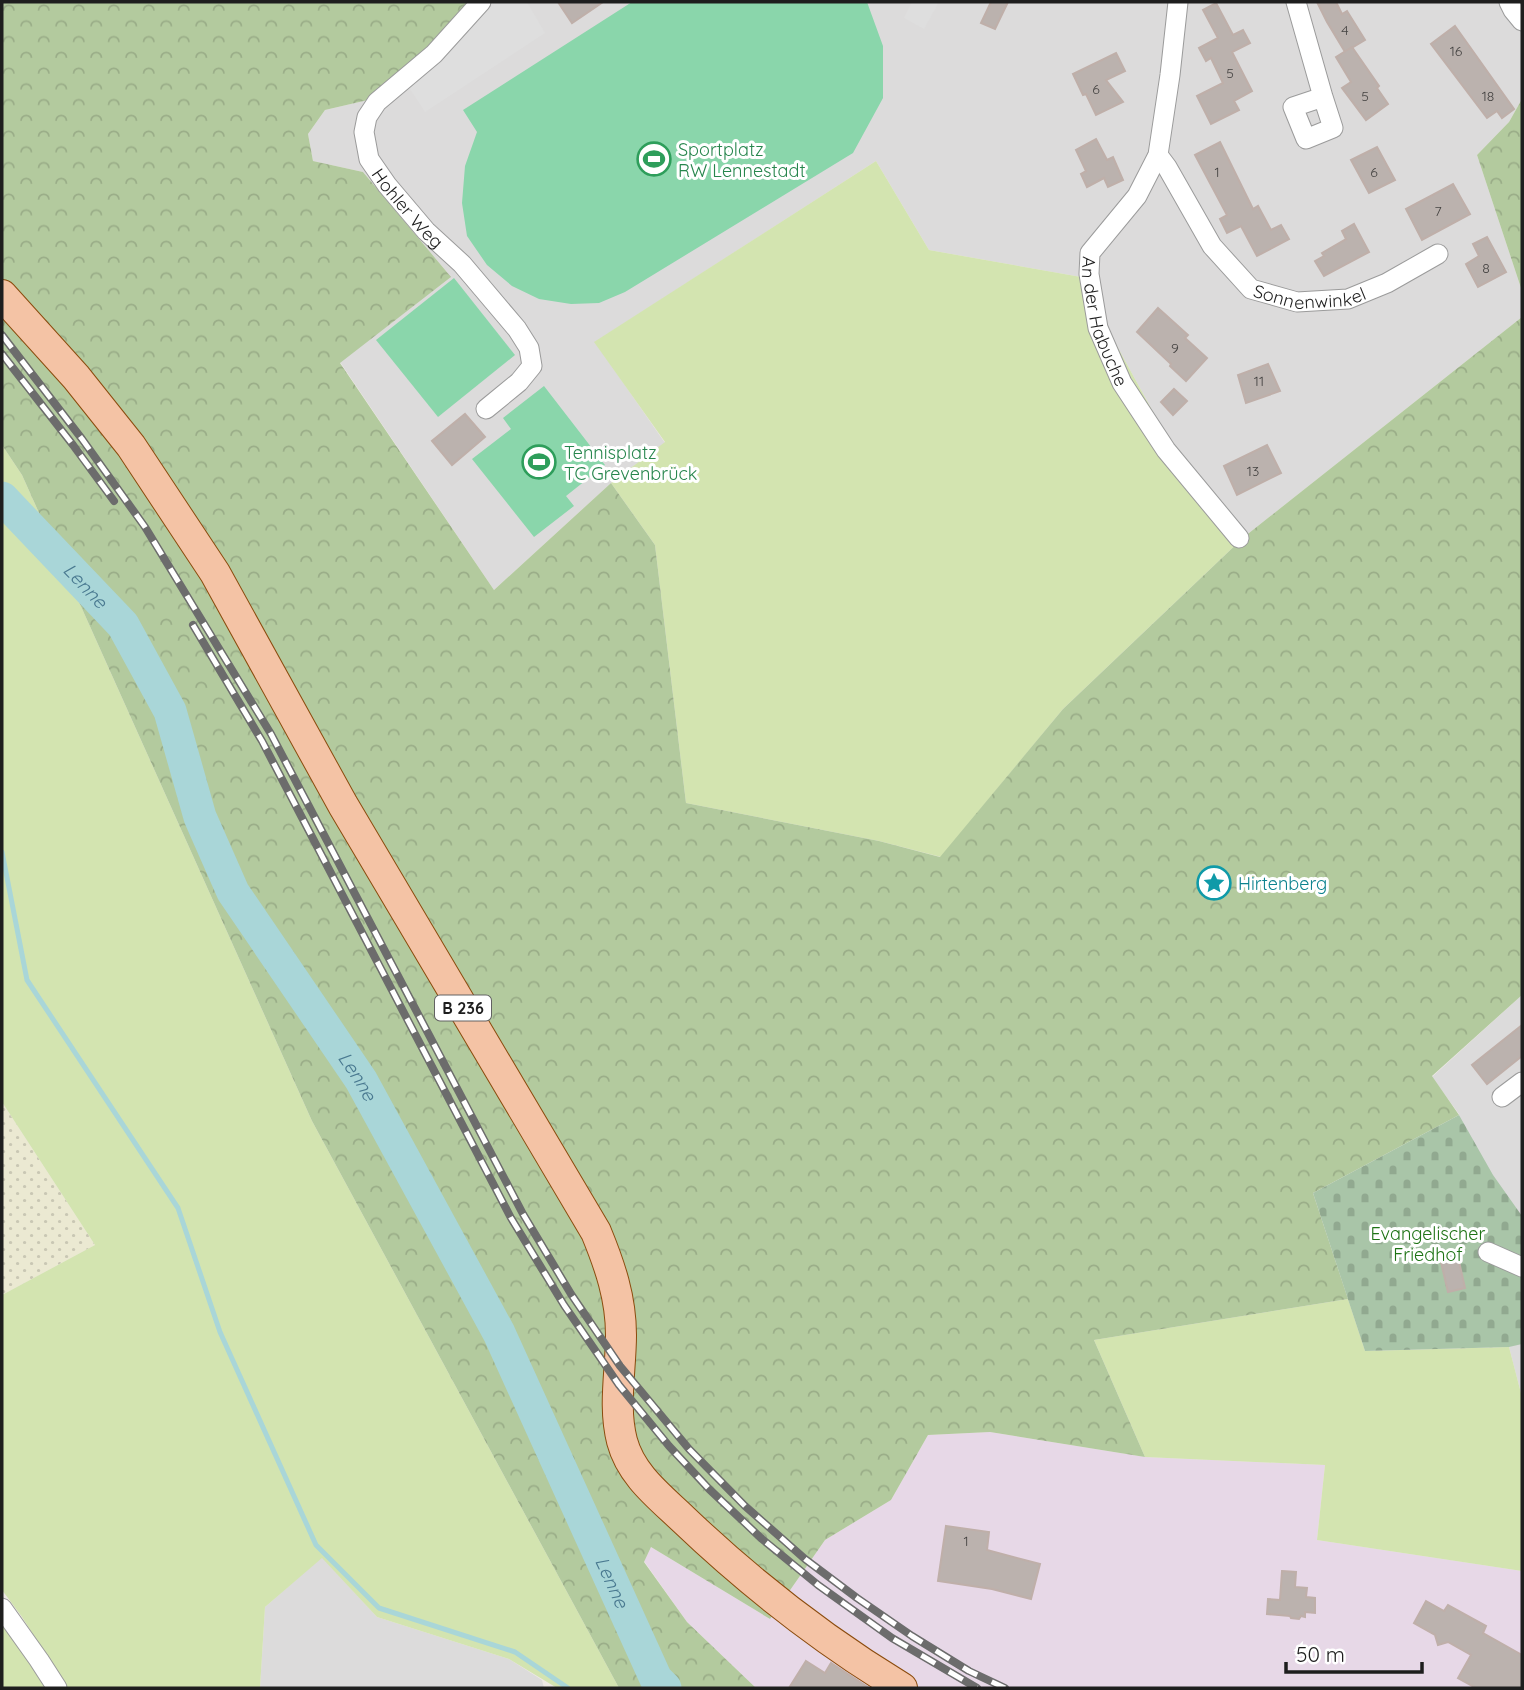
<svg xmlns="http://www.w3.org/2000/svg" width="1524" height="1690" font-family="Quicksand,sans-serif">
  <style>
    .residential { fill: #dcdbdb }
    .industrial { fill: #e7d8e7 }
    .farmland { fill: url(#farmland-dots) }
    .grass { fill: #d3e4b0 }
    .forest { fill: url(#forest-crowns) }
    .cemetery { fill: url(#cemetery-stones) }
    .pitch { fill: #8ad6ab }
    .parking { fill: #dedede }
    .lines { fill: none; stroke-linecap: round; stroke-linejoin: round }
    .stream { stroke: #a9d6d8; stroke-width: 5 }
    .river { stroke: #a9d6d8; stroke-width: 33 }
    .building { fill: #bbb2ae; stroke: #bfafa9; stroke-width: 2 }
    .street-casing { stroke: #9b9b9b; stroke-width: 21 }
    .primary-casing { stroke: #8b4b0d; stroke-width: 32 }
    .street { stroke: #fff; stroke-width: 19 }
    .primary { stroke: #f4c3a5; stroke-width: 30 }
    .rail-casing { stroke: #6c6c6c; stroke-width: 8 }
    .rail { stroke: #fff; stroke-width: 5; stroke-dasharray: 16; stroke-linecap: butt }
    .labels { text-anchor: middle; dominant-baseline: central; stroke-width: 6; stroke-linejoin: round; paint-order: stroke }
    .number-label { font-size: 14px; fill: #454342 }
    .shield { fill: #fff; stroke: #626262; stroke-width: 2 }
    .shield-label { font-size: 16px; font-weight: bold; fill: #1e1e1e }
    .leisure-label { font-size: 18px; fill: #27864d; stroke: #fff; text-anchor: start }
    .street-label { font-size: 18px; fill: #1e1e1e; stroke: #fff }
    .culture-label { font-size: 18px; fill: #0d838f; stroke: #fff; text-anchor: start }
    .park-label { font-size: 18px; fill: #1e7315; stroke: #fff }
    .water-label { font-size: 19px; font-style: italic; fill: #497990; stroke: #fff }
  </style>
  <defs>
    <pattern id="farmland-dots" width="8" height="8" patternUnits="userSpaceOnUse" patternTransform="scale(1.75)"><rect width="8" height="8" fill="#ebe9d2"/><path d="M2 2h.1M6 6h.1" fill="none" stroke="#c9c7b4" stroke-width="1.8" stroke-linecap="round"/></pattern>
    <pattern id="forest-crowns" width="20" height="18" patternUnits="userSpaceOnUse" patternTransform="scale(1.75)"><rect width="20" height="18" fill="#b3ca9e"/><path d="M2 6a3 3 0 1 1 6 0M12 15a3 3 0 1 1 6 0" fill="none" stroke="#9aad88"/></pattern>
    <pattern id="cemetery-stones" width="16" height="16" patternUnits="userSpaceOnUse" patternTransform="scale(1.75)"><rect width="16" height="16" fill="#a9c5a8"/><path d="M2 7V4a2 2 0 0 1 4 0v3zM10 15v-3a2 2 0 0 1 4 0v3z" fill="#91a990"/></pattern>
  </defs>
  <rect width="100%" height="100%" fill="#eeeae5"/>
  <g class="residential">
    <polygon points="474,2 1522,2 1522,99 1509,122 1477,155 1522,291 1522,317 1244,537 1170,443 1106,326 1098,280 929,250 876,161 595,342 665,443 611,483 494,590 340,362 451,277 363,172 313,161 308,134 325,110 368,100"/>
    <polygon points="1522,995 1522,1397 1509,1347 1459,1114 1432,1077"/>
    <polygon points="322,1557 377,1617 509,1659 542,1680 544,1688 260,1688 265,1607"/>
  </g>
  <polygon class="industrial" points="990,1432 1145,1457 1325,1465 1317,1540 1522,1571 1522,1688 756,1688 687,1622 644,1561 651,1547 770,1619 825,1540 891,1500 928,1435"/>
  <polygon class="farmland" points="2,1102 95,1245 2,1295"/>
  <g class="grass">
    <polygon points="876,161 929,250 1098,280 1106,326 1170,443 1244,537 1063,709 941,857 879,841 686,803 655,545 611,483 665,442 594,342"/>
    <polygon points="2,445 22,475 312,1121 619,1688 557,1688 509,1659 377,1617 322,1558 265,1607 260,1688 67,1688 22,1617 2,1590 2,1295 95,1245 2,1102"/>
    <polygon points="1348,1299 1365,1351 1509,1347 1522,1397 1522,1571 1317,1540 1325,1465 1145,1457 1094,1340"/>
    <polygon points="2,1622 47,1688 2,1688"/>
  </g>
  <g class="forest">
    <polygon points="2,2 474,2 430,51 368,100 325,110 308,134 313,161 363,172 451,277 340,363 494,590 611,483 655,545 686,803 879,841 940,857 1063,709 1244,537 1522,317 1522,995 1432,1076 1459,1115 1313,1193 1348,1299 1094,1340 1145,1457 990,1432 928,1435 891,1500 825,1540 770,1619 651,1547 644,1562 687,1622 756,1688 619,1688 312,1121 22,475 2,445"/>
    <polygon points="1522,99 1522,291 1477,155 1509,122"/>
  </g>
  <polygon class="cemetery" points="1459,1115 1493,1175 1522,1216 1522,1344 1509,1347 1365,1351 1313,1193"/>
  <g class="pitch">
    <polygon points="632,2 867,2 883,46 883,98 853,153 625,292 599,303 571,304 539,299 512,286 487,265 467,236 462,203 465,166 477,132 463,110"/>
    <polygon points="454,278 515,355 438,417 376,340"/>
    <polygon points="544,386 605,465 566,496 574,506 534,537 472,459 511,429 503,418"/>
  </g>
  <g class="parking">
    <polygon points="489,2 527,2 545,33 425,112 406,83"/>
    <polygon points="912,2 939,2 924,29 904,18"/>
  </g>
  <g class="lines">
    <polyline class="stream" points="2,852 27,980 178,1208 220,1332 316,1545 379,1608 515,1652 568,1688"/>
    <path class="river" id="s1" d="M2 498 123 625 170 711 200 817 233 892 361 1080 499 1333 656 1679 665 1688"/>
  </g>
  <g class="building">
    <polygon points="558,2 603,2 572,23"/>
    <polygon points="991,2 1008,2 995,29 981,23"/>
    <polygon points="1317,2 1336,2 1342,14 1347,11 1365,40 1345,52 1327,22"/>
    <polygon points="1216,3 1233,35 1243,30 1250,43 1232,52 1252,91 1234,101 1239,110 1211,124 1197,96 1223,83 1211,58 1206,61 1199,48 1218,38 1203,10"/>
    <polygon points="1455,26 1514,109 1502,118 1497,111 1487,118 1431,44"/>
    <polygon points="1352,47 1379,86 1377,88 1388,104 1366,120 1342,88 1351,82 1336,57"/>
    <polygon points="1116,53 1125,71 1106,80 1123,102 1096,115 1086,94 1083,95 1073,74"/>
    <polygon points="1096,139 1107,160 1113,157 1123,180 1108,187 1104,178 1087,187 1081,174 1086,171 1076,150"/>
    <polygon points="1220,142 1253,209 1258,206 1271,230 1281,225 1289,239 1257,256 1241,226 1227,233 1220,219 1227,215 1195,155"/>
    <polygon points="1377,147 1395,180 1369,193 1351,160"/>
    <polygon points="1453,184 1470,214 1422,240 1406,209"/>
    <polygon points="1354,224 1369,252 1324,276 1315,261 1324,256 1322,253 1346,239 1342,231"/>
    <polygon points="1487,237 1506,272 1478,287 1466,264 1479,256 1473,244"/>
    <polygon points="1158,308 1188,335 1185,338 1207,358 1186,381 1170,366 1171,364 1137,332"/>
    <polygon points="1268,364 1280,391 1246,403 1238,375"/>
    <polygon points="1174,389 1187,401 1173,415 1161,402"/>
    <polygon points="465,414 485,437 452,465 432,441"/>
    <polygon points="1267,445 1281,473 1237,495 1224,466"/>
    <polygon points="1522,1025 1522,1056 1487,1084 1472,1065"/>
    <polygon points="1458,1257 1465,1288 1448,1292 1441,1262"/>
    <polygon points="946,1526 989,1532 987,1550 1040,1564 1031,1599 992,1589 938,1581"/>
    <polygon points="1282,1571 1296,1572 1295,1587 1307,1588 1306,1597 1315,1598 1315,1613 1305,1612 1305,1617 1301,1616 1299,1619 1291,1618 1290,1616 1267,1614 1268,1599 1280,1600"/>
    <polygon points="1426,1601 1444,1611 1448,1605 1486,1626 1483,1633 1522,1655 1522,1688 1476,1688 1458,1678 1471,1655 1448,1642 1438,1645 1435,1635 1414,1623"/>
    <polygon points="806,1661 825,1673 831,1663 869,1688 789,1688"/>
  </g>
  <g class="lines">
    <defs>
      <g id="street">
        <path id="s2" d="M481 2 434 54 377 102 367 117 364 132 369 159 387 185 426 231 462 264 517 329 529 348 532 366 519 382 486 409"/>
        <path id="s3" d="M1178 2 1170 75 1158 155 1137 196 1090 253 1089 274 1098 328 1122 383 1166 450 1239 538"/>
        <polyline points="1296,2 1323,97 1333,128 1306,139 1293,107 1323,97"/>
        <polyline points="1509,2 1513,10 1522,21"/>
        <path id="s4" d="M1158 155 1167 167 1212 246 1251 289 1297 302 1348 299 1387 283 1438 254"/>
        <polyline points="1502,1097 1522,1082"/>
        <polyline points="1488,1252 1522,1267"/>
        <polyline points="2,1608 39,1660 57,1688"/>
      </g>
      <path id="primary" d="M2 295 76 377 131 446 215 573 343 805 596 1232C610 1266 621 1298 621 1335 621 1370 613 1406 622 1441 631 1475 659 1496 683 1519 750 1583 823 1640 902 1688"/>
    </defs>
    <use href="#street" class="street-casing"/>
    <use href="#primary" class="primary-casing"/>
    <use href="#street" class="street"/>
    <use href="#primary" class="primary"/>
    <defs>
      <g id="rail">
        <polyline points="2,335 82,439 145,527 271,734 523,1214 571,1294 620,1366 689,1449 745,1506 805,1559 857,1598 912,1636 969,1671 1005,1688"/>
        <polyline points="2,354 73,445 114,501"/>
        <polyline points="193,625 262,741 511,1218 564,1305 619,1385 669,1446 709,1489 762,1539 818,1585 892,1638 977,1688"/>
      </g>
    </defs>
    <use href="#rail" class="rail-casing"/>
    <use href="#rail" class="rail"/>
  </g>
  <defs>
    <symbol id="stadium-ring" viewBox="-11 -11 22 22"><circle r="9.5" fill="#fff" stroke="#2e9e5b" stroke-width="1.5"/><path d="M0-5a6.5 5 0 1 0 0 10a6.5 5 0 1 0 0-10ZM-3.5-1.8h7v3.6h-7Z" fill="#2e9e5b"/></symbol>
    <symbol id="sight-ring" viewBox="-11 -11 22 22"><circle r="9.5" fill="#fff" stroke="#0f9aa8" stroke-width="1.5"/><path d="M0-6L1.8-2.2L6-1.7L2.9 1.2L3.7 5.4L0 3.3L-3.7 5.4L-2.9 1.2L-6-1.7L-1.8-2.2Z" fill="#0f9aa8"/></symbol>
  </defs>
  <g fill-rule="evenodd">
    <use href="#stadium-ring" x="635" y="140" width="38" height="38"/>
    <use href="#stadium-ring" x="520" y="443" width="38" height="38"/>
    <use href="#sight-ring" x="1195" y="864" width="38" height="38"/>
  </g>
  <g class="labels">
    <g class="number-label">
      <text x="1345" y="30">4</text>
      <text x="1456" y="51">16</text>
      <text x="1230" y="73">5</text>
      <text x="1096" y="89">6</text>
      <text x="1365" y="96">5</text>
      <text x="1488" y="96">18</text>
      <text x="1217" y="172">1</text>
      <text x="1374" y="172">6</text>
      <text x="1438" y="211">7</text>
      <text x="1486" y="268">8</text>
      <text x="1175" y="348">9</text>
      <text x="1259" y="381">11</text>
      <text x="1253" y="471">13</text>
      <text x="966" y="1541">1</text>
    </g>
    <rect class="shield" x="435" y="995.5" width="56" height="25" rx="5"/>
    <g class="shield-label">
      <text x="463" y="1008">B 236</text>
    </g>
    <g class="leisure-label">
      <text x="678" y="149">Sportplatz<tspan x="678" dy="21">RW Lennestadt</tspan></text>
      <text x="564" y="452">Tennisplatz<tspan x="564" dy="21">TC Grevenbrück</tspan></text>
    </g>
    <g class="street-label">
      <text stroke="none"><textPath href="#s2" startOffset="268">Hohler Weg</textPath></text>
      <text stroke="none"><textPath href="#s4" startOffset="224">Sonnenwinkel</textPath></text>
      <text stroke="none"><textPath href="#s3" startOffset="345">An der Habuche</textPath></text>
    </g>
    <g class="culture-label">
      <text x="1238" y="883">Hirtenberg</text>
    </g>
    <g class="park-label">
      <text x="1428" y="1233">Evangelischer<tspan x="1428" dy="21">Friedhof</tspan></text>
    </g>
    <g class="water-label">
      <text stroke="none"><textPath href="#s1" startOffset="121">Lenne</textPath></text>
      <text stroke="none"><textPath href="#s1" startOffset="688">Lenne</textPath></text>
      <text stroke="none"><textPath href="#s1" startOffset="1255">Lenne</textPath></text>
    </g>
  </g>
  <rect width="1524" height="1690" fill="none" stroke="#1e1e1e" stroke-width="7"/>
  <path d="M1286 1662v10h136v-10" fill="none" stroke="#1e1e1e" stroke-width="3.5"/>
  <text x="1296" y="1662" font-size="21" fill="#1e1e1e" stroke="#ffffff" stroke-width="5" paint-order="stroke">50 m</text>
</svg>
